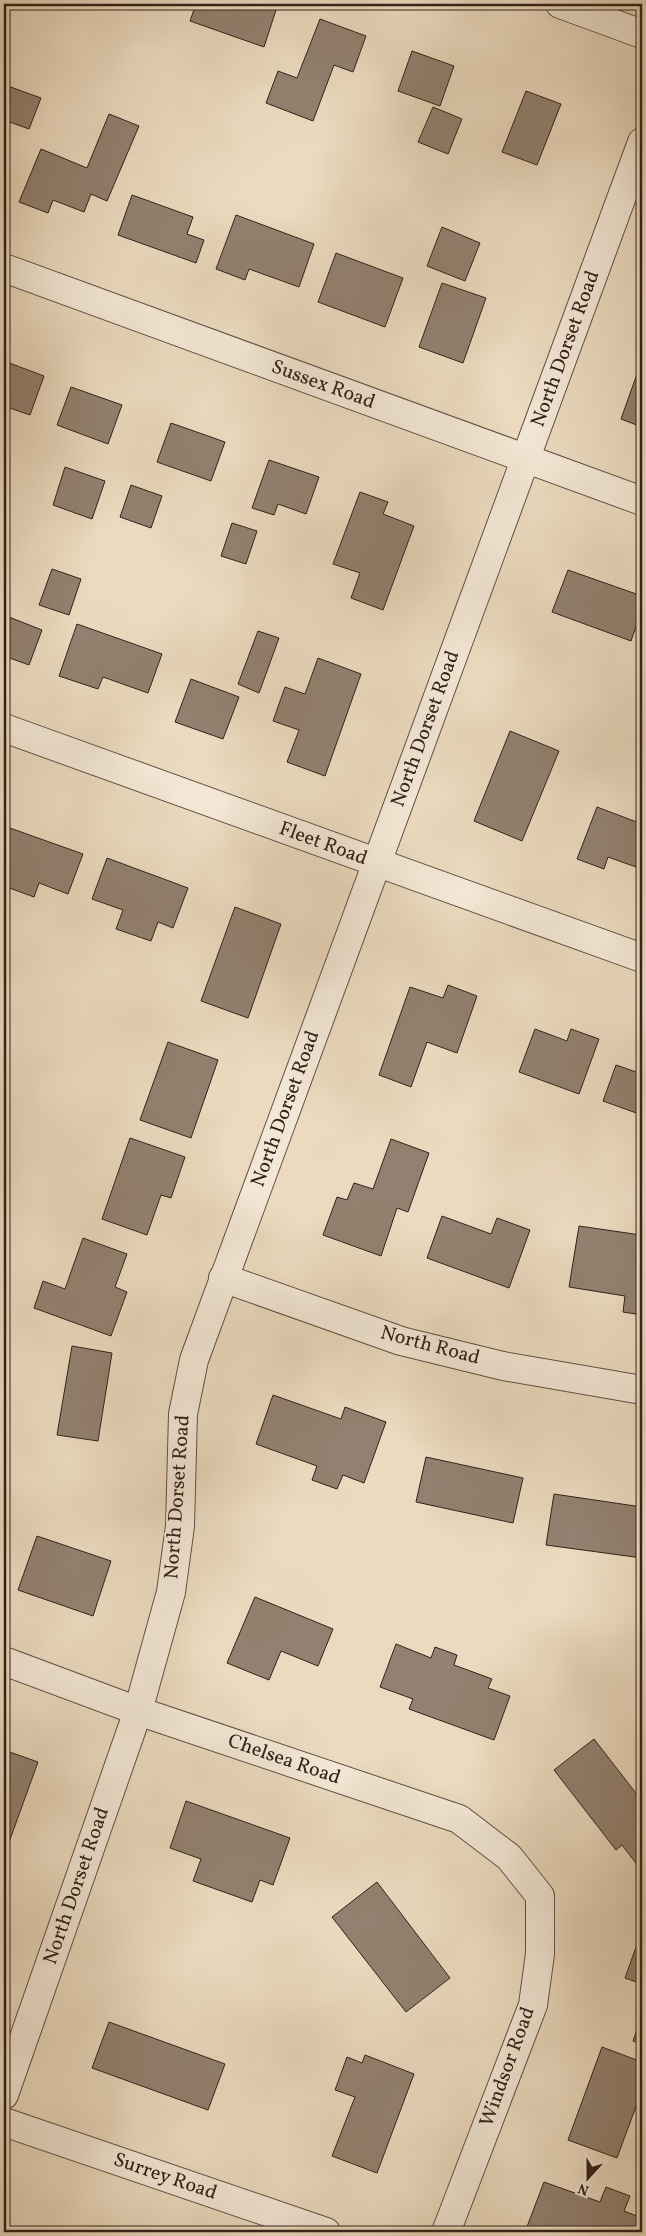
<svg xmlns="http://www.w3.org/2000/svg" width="646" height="2236" font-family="Vollkorn,serif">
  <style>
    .building { fill: #928170; stroke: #32211a }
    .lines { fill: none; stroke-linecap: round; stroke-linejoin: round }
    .minor-casing { stroke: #604f43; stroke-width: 30 }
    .minor { stroke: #f2e7d5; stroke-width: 28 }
    .labels { text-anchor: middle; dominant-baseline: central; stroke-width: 4; stroke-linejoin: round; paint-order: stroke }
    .street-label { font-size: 20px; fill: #32211a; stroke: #f2e7d5 }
  </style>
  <rect width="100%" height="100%" fill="#ebdabf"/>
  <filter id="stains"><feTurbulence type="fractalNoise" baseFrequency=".004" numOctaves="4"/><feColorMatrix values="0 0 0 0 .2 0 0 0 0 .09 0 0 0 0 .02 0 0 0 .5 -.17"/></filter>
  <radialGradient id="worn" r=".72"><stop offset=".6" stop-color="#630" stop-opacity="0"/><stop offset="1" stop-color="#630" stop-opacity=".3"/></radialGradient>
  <g class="building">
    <polygon points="156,4 173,4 171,9"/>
    <polygon points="196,4 268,4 277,7 264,47 190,21"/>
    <polygon points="320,19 366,36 353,72 334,65 313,121 266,103 278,71 297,78"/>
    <polygon points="412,51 454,66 440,106 398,91"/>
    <polygon points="5,85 41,98 29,129 4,120"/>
    <polygon points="526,91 561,104 537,165 502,152"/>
    <polygon points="433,107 462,119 448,154 418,142"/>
    <polygon points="109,114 139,126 107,201 91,194 84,212 53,200 48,213 19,202 41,149 87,168"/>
    <polygon points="132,195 193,217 187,234 204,240 196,263 118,235"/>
    <polygon points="236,215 314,244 299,287 249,269 245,280 216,269"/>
    <polygon points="442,227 480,243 465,281 427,266"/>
    <polygon points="336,253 403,278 385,327 318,302"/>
    <polygon points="442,283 486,298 463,363 419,347"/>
    <polygon points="642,360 642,427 621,419"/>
    <polygon points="4,361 44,376 30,415 4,406"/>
    <polygon points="71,387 122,405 108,444 57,425"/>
    <polygon points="171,423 225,442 211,481 157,462"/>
    <polygon points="269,460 319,477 306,514 278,504 274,515 252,508"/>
    <polygon points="65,467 105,481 92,519 53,505"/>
    <polygon points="131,485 162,496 151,528 120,517"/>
    <polygon points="360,492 388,502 383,514 414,526 383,610 351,598 360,573 333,564"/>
    <polygon points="232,523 257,531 246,564 221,556"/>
    <polygon points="52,569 81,579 69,615 39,605"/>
    <polygon points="568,570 642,596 642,609 631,641 552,612"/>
    <polygon points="4,615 42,630 29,665 4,656"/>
    <polygon points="77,624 162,654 148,693 103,677 98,689 59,676"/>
    <polygon points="258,631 279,638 259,693 238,684"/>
    <polygon points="318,658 361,674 325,776 287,762 299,730 273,721 285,687 305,694"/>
    <polygon points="191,679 239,697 223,739 175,722"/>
    <polygon points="510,731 559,751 522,841 474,821"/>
    <polygon points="597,807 642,824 642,850 636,867 608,857 604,869 577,859"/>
    <polygon points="7,827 83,854 68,894 39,883 34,897 4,886 4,835"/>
    <polygon points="107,858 188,888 173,928 158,922 151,941 116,929 123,910 92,899"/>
    <polygon points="235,907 281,924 248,1018 201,1001"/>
    <polygon points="448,985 477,996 457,1053 427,1042 411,1087 379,1075 410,987 443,998"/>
    <polygon points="535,1029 567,1041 571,1029 599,1039 579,1094 519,1072"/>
    <polygon points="168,1042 218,1060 191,1138 140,1120"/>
    <polygon points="616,1065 642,1074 642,1115 603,1101"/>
    <polygon points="130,1138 185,1157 171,1198 161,1195 147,1235 102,1219"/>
    <polygon points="391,1139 429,1153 408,1212 397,1208 381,1256 323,1235 337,1197 347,1200 354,1183 373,1189"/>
    <polygon points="442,1216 491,1234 497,1218 530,1230 509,1288 427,1258"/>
    <polygon points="579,1226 641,1235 639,1249 642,1249 642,1315 623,1312 625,1296 569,1287"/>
    <polygon points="83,1238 127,1254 115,1287 127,1292 111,1336 34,1308 43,1281 65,1289"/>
    <polygon points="72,1346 112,1353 98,1441 57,1435"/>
    <polygon points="273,1395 341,1419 345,1407 386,1422 364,1483 343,1475 337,1489 312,1480 317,1466 256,1444"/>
    <polygon points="426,1457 523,1478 513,1523 416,1502"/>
    <polygon points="554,1494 642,1507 642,1558 546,1545"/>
    <polygon points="37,1536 111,1561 93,1616 18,1590"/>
    <polygon points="255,1597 333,1629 318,1666 281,1651 269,1680 227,1663"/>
    <polygon points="396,1644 431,1658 435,1647 457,1655 454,1665 492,1679 488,1688 510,1696 494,1740 409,1709 413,1699 380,1687"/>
    <polygon points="594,1739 642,1801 642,1871 622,1845 616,1850 554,1770"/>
    <polygon points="4,1750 38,1762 8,1845 4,1844"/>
    <polygon points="186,1801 290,1838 273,1885 260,1880 252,1902 193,1881 201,1859 170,1848"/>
    <polygon points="377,1882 450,1978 406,2012 332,1917"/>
    <polygon points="641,1933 642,1934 642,1984 625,1978"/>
    <polygon points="642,2016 642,2044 633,2041"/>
    <polygon points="109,2022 225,2064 208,2110 92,2068"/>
    <polygon points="602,2047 642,2062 642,2090 617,2158 568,2140"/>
    <polygon points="365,2055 414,2074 377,2173 332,2156 355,2097 335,2090 347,2057 362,2063"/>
    <polygon points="544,2182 600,2202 606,2187 630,2196 624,2211 642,2218 642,2232 525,2232"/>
  </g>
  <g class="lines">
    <defs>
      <g id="minor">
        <polyline points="560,4 642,34"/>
        <polyline points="4,268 642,501"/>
        <polyline points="4,728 642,958"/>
        <polyline points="223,1278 401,1341 503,1366 642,1390"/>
        <polyline points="4,1661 138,1711 459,1819 509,1857 540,1896 540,1954 533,2005 446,2232"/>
        <polyline points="4,2095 138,1711 171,1592 180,1526 183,1414 194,1360 642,142"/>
        <polyline points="4,2122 326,2232"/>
      </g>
    </defs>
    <use href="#minor" class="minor-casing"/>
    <use href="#minor" class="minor"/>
  </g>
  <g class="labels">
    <g class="street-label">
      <text transform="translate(566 349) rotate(-70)">North Dorset Road</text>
      <text transform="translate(323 385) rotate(20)">Sussex Road</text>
      <text transform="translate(426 729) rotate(-70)">North Dorset Road</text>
      <text transform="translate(323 844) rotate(20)">Fleet Road</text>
      <text transform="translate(286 1109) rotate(-70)">North Dorset Road</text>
      <text transform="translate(430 1346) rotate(15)">North Road</text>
      <text transform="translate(178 1497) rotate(-86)">North Dorset Road</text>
      <text transform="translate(284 1760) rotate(19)">Chelsea Road</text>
      <text transform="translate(77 1886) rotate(-71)">North Dorset Road</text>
      <text transform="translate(508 2067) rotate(-70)">Windsor Road</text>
      <text transform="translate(165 2177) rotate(19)">Surrey Road</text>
    </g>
  </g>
  <rect width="646" height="2236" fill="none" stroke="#ebdabf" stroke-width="20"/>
  <rect x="5" y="5" width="636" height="2226" fill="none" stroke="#32211a" stroke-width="2.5"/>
  <rect x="10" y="10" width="626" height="2216" fill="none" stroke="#32211a"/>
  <g transform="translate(588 2178) rotate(201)" stroke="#f2e7d5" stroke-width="4" paint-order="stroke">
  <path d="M0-4L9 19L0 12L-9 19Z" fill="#32211a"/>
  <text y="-8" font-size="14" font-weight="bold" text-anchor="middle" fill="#32211a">N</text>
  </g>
  <rect width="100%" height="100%" filter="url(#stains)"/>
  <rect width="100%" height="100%" fill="url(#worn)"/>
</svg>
